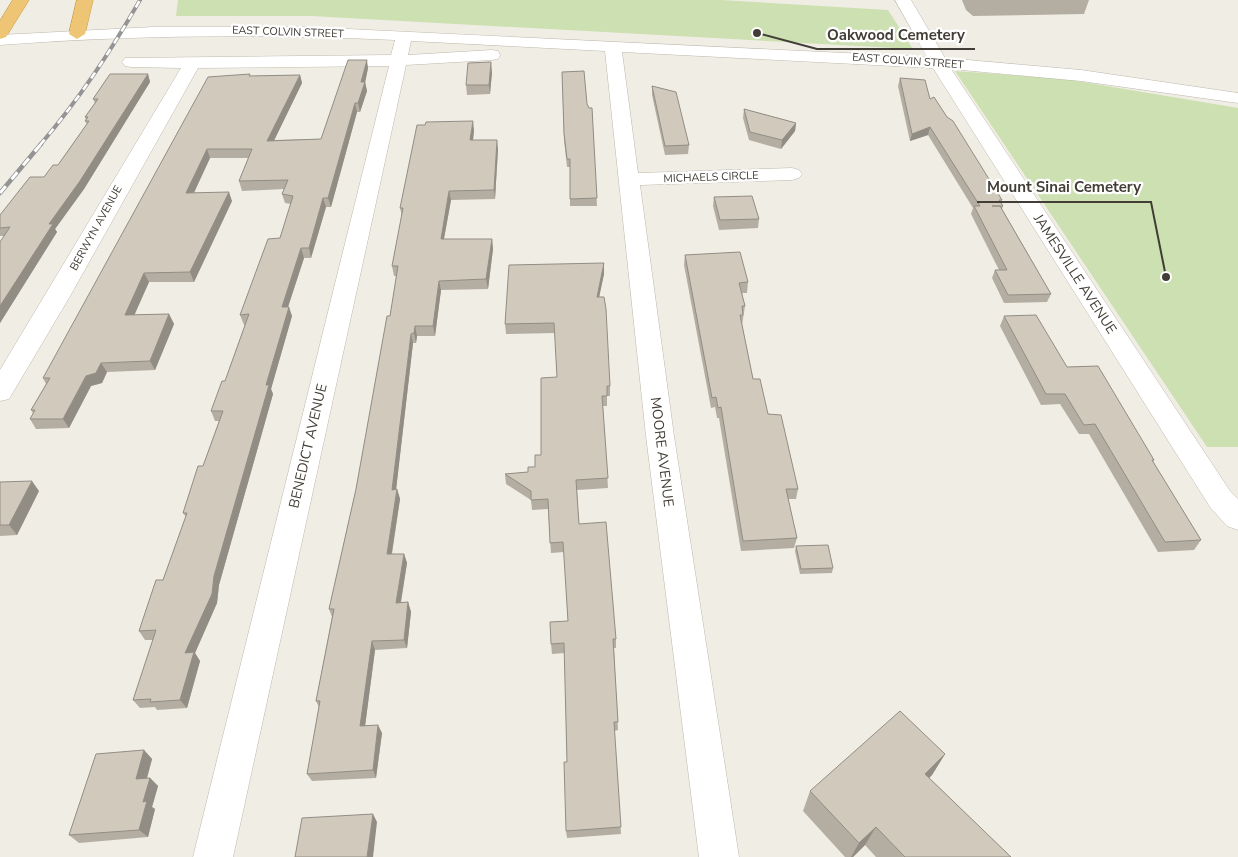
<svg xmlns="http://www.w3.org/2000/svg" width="1238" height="857" font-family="'Nunito Sans',sans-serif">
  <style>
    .green { fill: #cce0b2 }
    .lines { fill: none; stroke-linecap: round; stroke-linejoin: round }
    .minor-casing { stroke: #beb8ac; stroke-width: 1 }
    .highway-casing { stroke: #cb9a45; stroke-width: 1 }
    .minor { fill: #fff; fill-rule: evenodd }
    .highway { fill: #edc574; fill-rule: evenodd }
    .rail-far1-casing { stroke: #949494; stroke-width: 4 }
    .rail-casing { stroke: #949494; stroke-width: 4.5 }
    .rail-far1 { stroke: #fff; stroke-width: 2.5; stroke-dasharray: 7; stroke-linecap: butt }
    .rail { stroke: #fff; stroke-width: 3; stroke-dasharray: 9; stroke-linecap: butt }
    .wall { fill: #b4ada2 }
    .shaded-wall { fill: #928d84 }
    .building { fill: #d1c9bc; stroke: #928d84 }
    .labels { text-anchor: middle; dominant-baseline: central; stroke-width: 4.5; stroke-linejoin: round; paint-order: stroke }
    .far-street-label { font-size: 11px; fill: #423d36; stroke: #fff }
    .street-label { font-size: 14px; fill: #423d36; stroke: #fff }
    .leader { fill: none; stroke: #423d36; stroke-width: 2 }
    .callout-dot { fill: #423d36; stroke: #fff; stroke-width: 2 }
    .callout-label { font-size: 15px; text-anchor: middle; font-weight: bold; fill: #423d36; stroke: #fff; stroke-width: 4.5; stroke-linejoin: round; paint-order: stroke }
  </style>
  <rect width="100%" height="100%" fill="#f0ede5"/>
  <g class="green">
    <polygon points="178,0 720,0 888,10 913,49 311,16 176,16"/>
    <polygon points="955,71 1065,79 1238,108 1238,447 1207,447"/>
  </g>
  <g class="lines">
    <defs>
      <path id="minor" d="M895 0H911L945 58 1081 70 1238 93V103L1081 81 951 69 1230 491 1238 499V530L1227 526 1210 507 933 68 622 52 638 173 792 168 799 170 802 174 799 178 792 180 640 185 674 436 739 857H699L646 436 605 51 411 41 408 55 492 50 498 51 500 55 498 59 492 60 406 65 233 857H193L389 66 198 68 69 298 9 399 0 401V370L181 68 131 67 125 66 122 62 125 58 391 55 395 40C263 34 132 35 0 45V35L153 27H306L927 57Z"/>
      <g id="highway">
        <polygon points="13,0 29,0 6,37 0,39 0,21"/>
        <polygon points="77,0 93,0 85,34 77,39 69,34"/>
      </g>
    </defs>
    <use href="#minor" class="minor-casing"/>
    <use href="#highway" class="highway-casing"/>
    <use href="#minor" class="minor"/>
    <use href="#highway" class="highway"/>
    <defs>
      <path id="rail-far1" d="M40 145C80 98 109 54 140 0"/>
      <polyline id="rail" points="0,193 41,144"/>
    </defs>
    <use href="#rail-far1" class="rail-far1-casing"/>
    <use href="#rail" class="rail-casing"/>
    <use href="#rail-far1" class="rail-far1"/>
    <use href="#rail" class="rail"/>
  </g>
  <g class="wall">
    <polygon points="962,0 1089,0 1084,14 973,16 966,10"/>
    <polygon points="368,68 365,82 367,91 360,112 357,112 331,207 326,207 311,258 304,258 288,307 292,316 271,389 273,394 219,585 217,603 195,653 200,661 187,708 157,710 155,707 140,708 133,700 153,640 145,640 139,631 163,580 186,517 183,513 203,466 219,421 215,421 211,411 225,381 245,325 244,325 240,315 280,238 291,204 285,203 282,194 284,189 242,191 239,181 249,158 210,158 194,193 232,201 194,282 149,282 134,315 169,314 174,324 155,370 107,372 102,383 91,386 69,428 36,429 30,419 33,413 31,410 46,384 43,378 250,76 300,75 302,83 274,140 321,139"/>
    <polygon points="492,72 490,94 467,95 466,85"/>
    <polygon points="562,72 587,104 589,108 592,108 597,206 570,206 570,167 567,167 564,140"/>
    <polygon points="148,74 150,82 84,189 55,229 57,232 0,323 0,242 4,236 0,236 0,215 58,165 87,124 85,121 86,120 85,117 95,103 93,99"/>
    <polygon points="900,78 930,99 1002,200 1001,202 1003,206 1002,209 1051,294 1047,302 1004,303 992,278 995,270 999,270 971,214 973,208 928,135 910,141 898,86"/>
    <polygon points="652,86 689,145 688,154 665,155 652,95"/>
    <polygon points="744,109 796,123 795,131 781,149 749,140 743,118"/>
    <polygon points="474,130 473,140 498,149 495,199 451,200 444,239 492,239 493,249 488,289 441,290 435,336 417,336 416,343 413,343 396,489 397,489 400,499 392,554 404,554 407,563 401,603 408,602 411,612 407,648 375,650 365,726 382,733 376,778 312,781 307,774 319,707 316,701 332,617 329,609 356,489 390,316 397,276 394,276 392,266 402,216 400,208"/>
    <polygon points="714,197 759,219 758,228 719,230 713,206"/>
    <polygon points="685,255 748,282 747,293 742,293 745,306 742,325 753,379 798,489 796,499 788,499 797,538 794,548 741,551 719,418 717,418 715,407 711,408 684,265"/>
    <polygon points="604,274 599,297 610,386 610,396 607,396 607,406 603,406 608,488 577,490 579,524 616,639 616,648 614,648 618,730 614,731 621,834 567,838 566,831 567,762 565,653 552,654 551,644 568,621 564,552 551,553 548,509 532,510 531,500 506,484 505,474 528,472 535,467 541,455 557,377 555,333 506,334 505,324"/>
    <polygon points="1004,316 1067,367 1154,460 1153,462 1201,540 1194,550 1158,552 1089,434 1079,434 1060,404 1041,405 1000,326"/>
    <polygon points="0,482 39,491 17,535 0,536"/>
    <polygon points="796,546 833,568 832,573 800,574 795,551"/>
    <polygon points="144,750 152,759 147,779 150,778 158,786 152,807 155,809 148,837 79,843 69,835"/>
    <polygon points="945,754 932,775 929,778 1011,857 876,857 865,845 853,857 845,857 803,811 810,791"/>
  </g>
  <g class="shaded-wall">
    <polygon points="367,60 368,68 365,83 365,82 367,91 360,112 358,103 361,82"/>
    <polygon points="491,62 492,72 490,94 489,85"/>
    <polygon points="148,74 150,82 84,189 55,229 57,232 0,323 0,306 49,224"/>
    <polygon points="300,75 302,83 270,149 267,141"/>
    <polygon points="355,103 357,112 331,207 328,198"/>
    <polygon points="473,121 474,130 472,150 470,140"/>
    <polygon points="796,123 795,131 781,149 782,140"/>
    <polygon points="930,127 928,135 910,141 912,134"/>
    <polygon points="497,140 498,149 495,199 494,190"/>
    <polygon points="207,149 210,158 189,203 186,193"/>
    <polygon points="449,191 451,200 442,249 441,239"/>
    <polygon points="229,192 232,201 194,282 190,272"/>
    <polygon points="323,198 326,207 311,258 309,248"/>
    <polygon points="492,239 493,249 488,289 486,279"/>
    <polygon points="301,248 304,258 285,316 282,307"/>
    <polygon points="604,263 604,274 597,307 597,297"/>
    <polygon points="144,273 149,282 130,325 125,315"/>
    <polygon points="439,281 441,290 435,336 433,326"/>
    <polygon points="289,307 292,316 271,389 273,394 219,585 217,603 195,653 200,661 187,708 180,700 185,653 214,576 266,385"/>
    <polygon points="169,314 174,324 155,370 150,361"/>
    <polygon points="415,326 417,336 416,343 414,333"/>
    <polygon points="411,334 413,343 395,499 392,490"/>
    <polygon points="101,363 107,372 102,383 91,386 69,428 63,419 86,376"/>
    <polygon points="32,481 39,491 17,535 9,525"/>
    <polygon points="397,489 400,499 390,564 387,554"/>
    <polygon points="404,554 407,563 399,612 396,603"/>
    <polygon points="408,602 411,612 407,648 404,640"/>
    <polygon points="372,641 375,650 364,734 360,726"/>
    <polygon points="378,725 382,733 376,778 373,770"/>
    <polygon points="144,750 152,759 144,788 136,779"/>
    <polygon points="945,754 932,775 913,794 925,774"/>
    <polygon points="150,778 158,786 152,807 155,809 148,837 139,830 143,802"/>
    <polygon points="373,814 377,822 373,857 367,857"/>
    <polygon points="876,827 865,845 853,857 851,857 859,843"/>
  </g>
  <g class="building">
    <polygon points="348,60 367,60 361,82 365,82 358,103 355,103 328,198 323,198 309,248 301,248 282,307 289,307 266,385 269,385 214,576 212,594 185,653 194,652 180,700 150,702 151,699 133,700 156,630 139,631 156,580 163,580 187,513 183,513 198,466 203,466 223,411 211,411 222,381 225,381 249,314 240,315 268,239 280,238 293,196 282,194 288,180 239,181 252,149 207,149 186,193 229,192 190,272 144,273 125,315 169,314 150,361 101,363 96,373 86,376 63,419 30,419 35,410 31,410 50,378 43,378 208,77 250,74 249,76 300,75 267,141 321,139"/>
    <polygon points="491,62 489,85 466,85 468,63"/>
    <polygon points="584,71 587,104 589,108 592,108 597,198 570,199 570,159 567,159 564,133 562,72"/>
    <polygon points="110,74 148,74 80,181 49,224 53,224 0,306 0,242 10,227 0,228 0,215 30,177 44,177 53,165 58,165 89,121 85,121 88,117 85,117 98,99 93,99"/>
    <polygon points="900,78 925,80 930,99 934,97 947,117 953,121 1002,200 999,200 1003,206 992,206 1000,206 1051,294 1008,295 995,270 1007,270 974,206 980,206 930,127 912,134"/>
    <polygon points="652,86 676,92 689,145 665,146"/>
    <polygon points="744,109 796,123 782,140 750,132"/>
    <polygon points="473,121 470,140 497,140 494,190 449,191 441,239 492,239 486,279 439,281 433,326 415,326 414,333 411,334 392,490 397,489 387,554 404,554 396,603 408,602 404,640 372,641 360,726 378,725 373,770 307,774 320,701 316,701 334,609 329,609 356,489 387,316 390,316 398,266 392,266 403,208 400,208 417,125 425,125 426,122"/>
    <polygon points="752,196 759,219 720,220 714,197"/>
    <polygon points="740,252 748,282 739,283 745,306 742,306 743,315 740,315 753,379 760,379 768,414 781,415 798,489 786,489 797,538 743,541 721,407 718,408 716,397 712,398 685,255"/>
    <polygon points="604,263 597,297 604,297 606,309 610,386 607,386 607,396 602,396 608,478 576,480 579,524 606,522 616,639 613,639 618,722 614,722 621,827 566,831 564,762 567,762 564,643 551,644 550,622 568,621 563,542 550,543 548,499 531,500 531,491 505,474 528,472 528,467 535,467 535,455 541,455 541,378 557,377 554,323 505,324 509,265"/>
    <polygon points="1036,315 1067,367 1098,366 1154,460 1152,460 1201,540 1165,542 1095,424 1084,425 1065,394 1046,394 1004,316"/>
    <polygon points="32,481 9,525 0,525 0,482"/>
    <polygon points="828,545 833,568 801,569 796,546"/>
    <polygon points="900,711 945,754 925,774 1011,857 905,857 876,827 859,843 810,791"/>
    <polygon points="144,750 136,779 150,778 143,802 147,801 139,830 69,835 96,754"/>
    <polygon points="373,814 367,857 295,857 302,818"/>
  </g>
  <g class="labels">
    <g class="far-street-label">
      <text transform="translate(288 32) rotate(2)">EAST COLVIN STREET</text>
      <text transform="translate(908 61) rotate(4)">EAST COLVIN STREET</text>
      <text transform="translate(711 177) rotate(-2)">MICHAELS CIRCLE</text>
      <text transform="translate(96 228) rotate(-61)">BERWYN AVENUE</text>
    </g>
    <g class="street-label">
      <text transform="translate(1075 274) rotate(57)">JAMESVILLE AVENUE</text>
      <text transform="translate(308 446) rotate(-77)">BENEDICT AVENUE</text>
      <text transform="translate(662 452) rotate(83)">MOORE AVENUE</text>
    </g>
  </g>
  <path class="leader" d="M757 33L817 49H975M1166 277L1151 202H977"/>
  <g class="callout-dot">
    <circle cx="757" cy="33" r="5"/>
    <circle cx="1166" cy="277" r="5"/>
  </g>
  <g class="callout-label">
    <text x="896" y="40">Oakwood Cemetery</text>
    <text x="1064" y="192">Mount Sinai Cemetery</text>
  </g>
</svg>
